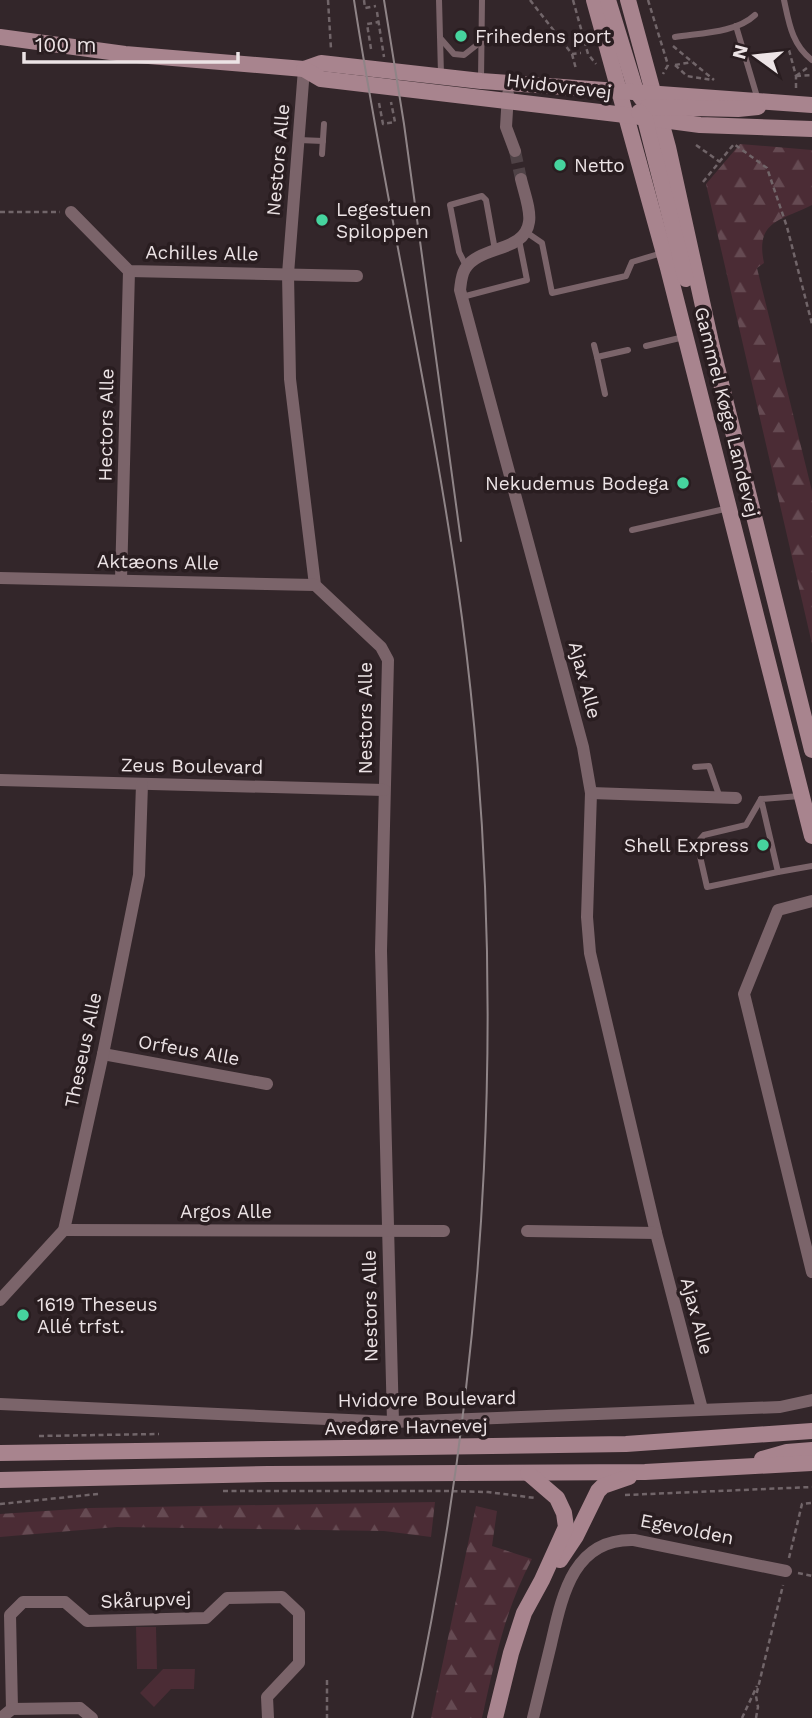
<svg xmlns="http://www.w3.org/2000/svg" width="812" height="1718" font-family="'Work Sans',sans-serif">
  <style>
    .forest { fill: url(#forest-firs) }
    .park { fill: #4b2c35 }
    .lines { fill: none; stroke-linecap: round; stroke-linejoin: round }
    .street-tunnel { stroke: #4f4246; stroke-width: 12; stroke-dasharray: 12 6; stroke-linecap: butt }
    .path { stroke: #716569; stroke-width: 2.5; stroke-dasharray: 5 3.5; stroke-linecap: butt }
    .lane { stroke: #7b646a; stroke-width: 6 }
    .street { stroke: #7b646a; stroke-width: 12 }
    .secondary { stroke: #a8848e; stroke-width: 16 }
    .tram { stroke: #8f8487; stroke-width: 2 }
    .poi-dot { fill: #46d49e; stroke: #291d20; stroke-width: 2.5 }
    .labels { text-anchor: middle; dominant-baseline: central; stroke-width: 7; stroke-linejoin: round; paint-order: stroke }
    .poi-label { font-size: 19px; fill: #ece3e5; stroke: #291d20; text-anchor: start }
    .street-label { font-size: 19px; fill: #ece3e5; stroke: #291d20 }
  </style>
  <defs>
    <pattern id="forest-firs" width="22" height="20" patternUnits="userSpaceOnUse" patternTransform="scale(1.75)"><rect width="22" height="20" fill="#4b2c35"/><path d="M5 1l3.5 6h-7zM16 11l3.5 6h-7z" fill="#654a52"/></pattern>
  </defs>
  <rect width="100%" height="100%" fill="#33262a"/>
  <g class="forest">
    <path d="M740 144 812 150V205C780 221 755 221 764 263L757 268 812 491V644L706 184Z"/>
    <polygon points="435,1502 431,1537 384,1531 117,1527 0,1537 0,1514 90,1508"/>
    <path d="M476 1506 497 1511 492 1546 532 1559C504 1612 495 1661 482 1718H431Z"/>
  </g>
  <g class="park">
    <polygon points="136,1627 156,1627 157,1669 137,1669"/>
    <polygon points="163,1669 195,1669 194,1689 171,1689 154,1707 140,1693"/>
  </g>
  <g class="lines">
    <polyline class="street-tunnel" points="515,151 521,179"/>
    <g class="path">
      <polyline points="328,0 331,49"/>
      <polyline points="364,0 365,8 376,6"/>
      <polyline points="530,0 572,54 581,53"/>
      <polyline points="573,0 588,54 596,64"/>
      <polyline points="648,0 668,65 663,74"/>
      <polyline points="377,12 384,57"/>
      <polyline points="673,46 714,80"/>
      <polyline points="371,49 367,24 379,22"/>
      <polyline points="789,50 796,76 796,88"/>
      <polyline points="572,54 576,69"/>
      <polyline points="675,65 687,76 712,80"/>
      <polyline points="675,65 692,62"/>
      <polyline points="796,76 807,68"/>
      <polyline points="796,76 812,75"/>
      <polyline points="379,103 383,124 395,122 391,102"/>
      <polyline points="696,145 720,162"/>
      <polyline points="703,182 734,144 767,168 787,227 812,324"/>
      <polyline points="0,212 60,212"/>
      <polyline points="39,1436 159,1434"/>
      <polyline points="223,1491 445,1491 488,1492 535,1498"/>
      <polyline points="625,1495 812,1487"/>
      <polyline points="0,1504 98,1494"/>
      <polyline points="789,1558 802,1504 812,1503"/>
      <polyline points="798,1573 812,1576"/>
      <polyline points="327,1680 327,1718"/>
      <polyline points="742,1718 757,1686"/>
      <polyline points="756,1718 758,1707 756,1696 783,1585"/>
    </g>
    <g class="lane">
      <polyline points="439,0 441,74"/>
      <path d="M784 0C789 23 792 45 812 60"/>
      <polyline points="736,26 758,100"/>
      <path d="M675 37C700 33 736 33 755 15"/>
      <polyline points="441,39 454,54 464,55 483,40"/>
      <polyline points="481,79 482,0"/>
      <polyline points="299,140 323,141"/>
      <polyline points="322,154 324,124"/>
      <polyline points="526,232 542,243 552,293 626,276 632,262 662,253"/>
      <polyline points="466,266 459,252 450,205 482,196 486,200 495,250"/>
      <polyline points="462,297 527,280 519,240"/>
      <polyline points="594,345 597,357"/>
      <polyline points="646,346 684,337"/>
      <polyline points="605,394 597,357 628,350"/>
      <polyline points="632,530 729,508"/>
      <polyline points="695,767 709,766 720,798"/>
      <polyline points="800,796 761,799 778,872 812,866"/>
      <polyline points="761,799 746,825 704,835 697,843 707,887 778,872"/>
    </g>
    <g class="street">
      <polyline points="304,69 288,274 290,379 315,585 381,647 388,660 381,951 393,1422"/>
      <polyline points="508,94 506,127 515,151"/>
      <path d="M521 179C524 192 531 210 529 222 525 253 479 245 465 269 461 276 461 283 460 290L583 747 591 793 587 917 590 953 656 1233 702 1409"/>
      <polyline points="71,212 129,271 357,276"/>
      <polyline points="0,578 315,585"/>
      <polyline points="121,580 129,271"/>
      <polyline points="0,780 384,790"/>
      <polyline points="591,793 736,798"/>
      <polyline points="812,901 778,910 744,994 812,1272"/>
      <polyline points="103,1054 267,1084"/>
      <polyline points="64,1230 444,1231"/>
      <polyline points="527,1231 656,1233"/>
      <polyline points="0,1300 64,1230 103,1054 139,875 142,784"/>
      <polyline points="0,1404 393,1422 780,1407 812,1400"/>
      <polyline points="12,1709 10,1615 23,1602 65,1602 87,1621 206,1618 227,1598 282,1597 299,1613 299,1663 267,1697 268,1718"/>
      <polyline points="1,1718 12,1709 80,1708 92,1718"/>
      <path d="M533 1718C539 1693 545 1668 551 1644 562 1596 573 1538 634 1540L786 1571"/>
    </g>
    <g class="secondary">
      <polyline points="594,0 668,268 812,836"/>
      <polyline points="608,0 636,91 642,99"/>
      <polyline points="628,0 668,147 712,347 812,750"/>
      <polyline points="0,37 125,54 304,69 321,63 481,81 812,105"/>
      <polyline points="304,69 321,79 625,115 700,125 812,129"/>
      <polyline points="648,107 738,109 758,107"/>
      <polyline points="639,112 645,119 686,279"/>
      <polyline points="0,1453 626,1444 812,1431"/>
      <polyline points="762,1459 787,1452 812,1450"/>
      <polyline points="0,1480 268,1474 645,1472 812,1463"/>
      <polyline points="560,1560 576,1536 598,1491 603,1486 629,1477"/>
      <polyline points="495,1718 511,1653 524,1613 542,1580 566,1527 564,1513 557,1498 528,1473"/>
    </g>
    <g class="tram">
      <path d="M354 0C386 207 434 411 462 618 510 984 489 1357 412 1718"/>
      <polyline points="384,0 404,124 461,541"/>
    </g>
  </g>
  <g class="poi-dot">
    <circle cx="461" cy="36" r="7"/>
    <circle cx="560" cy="165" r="7"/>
    <circle cx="322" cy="220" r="7"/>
    <circle cx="683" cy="483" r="7"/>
    <circle cx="763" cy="845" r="7"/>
    <circle cx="23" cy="1315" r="7"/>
  </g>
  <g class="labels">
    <g class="poi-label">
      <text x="475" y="36">Frihedens port</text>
      <text x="574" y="165">Netto</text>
      <text x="336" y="209">Legestuen<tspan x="336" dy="22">Spiloppen</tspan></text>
      <text x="669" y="483" text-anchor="end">Nekudemus Bodega</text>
      <text x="749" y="845" text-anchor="end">Shell Express</text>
      <text x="37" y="1304">1619 Theseus<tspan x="37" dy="22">Allé trfst.</tspan></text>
    </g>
    <g class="street-label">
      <text transform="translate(559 86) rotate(7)">Hvidovrevej</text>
      <text transform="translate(278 160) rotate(-85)">Nestors Alle</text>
      <text transform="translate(202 253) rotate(1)">Achilles Alle</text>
      <text transform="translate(727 412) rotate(76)">Gammel Køge Landevej</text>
      <text transform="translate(106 425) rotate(-89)">Hectors Alle</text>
      <text transform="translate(158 562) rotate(1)">Aktæons Alle</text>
      <text transform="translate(585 680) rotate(75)">Ajax Alle</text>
      <text transform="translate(365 718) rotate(-90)">Nestors Alle</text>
      <text transform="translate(192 766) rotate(1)">Zeus Boulevard</text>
      <text transform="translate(83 1050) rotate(-78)">Theseus Alle</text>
      <text transform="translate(189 1050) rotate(10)">Orfeus Alle</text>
      <text x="226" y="1211">Argos Alle</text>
      <text transform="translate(370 1306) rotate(-91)">Nestors Alle</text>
      <text transform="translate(697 1316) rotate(75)">Ajax Alle</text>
      <text transform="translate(427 1399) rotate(-1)">Hvidovre Boulevard</text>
      <text transform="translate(406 1427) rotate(-1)">Avedøre Havnevej</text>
      <text transform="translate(687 1529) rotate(11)">Egevolden</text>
      <text transform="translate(146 1600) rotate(-2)">Skårupvej</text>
    </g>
  </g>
  <g transform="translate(756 56) rotate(285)" stroke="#291d20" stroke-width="5" paint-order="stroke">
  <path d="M0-5L12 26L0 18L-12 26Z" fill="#ece3e5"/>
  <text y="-10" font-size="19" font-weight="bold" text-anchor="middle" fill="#ece3e5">N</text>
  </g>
  <path d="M24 52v10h214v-10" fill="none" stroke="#ece3e5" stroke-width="3.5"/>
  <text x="35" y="52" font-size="21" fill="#ece3e5" stroke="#291d20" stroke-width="5" paint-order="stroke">100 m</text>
</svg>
